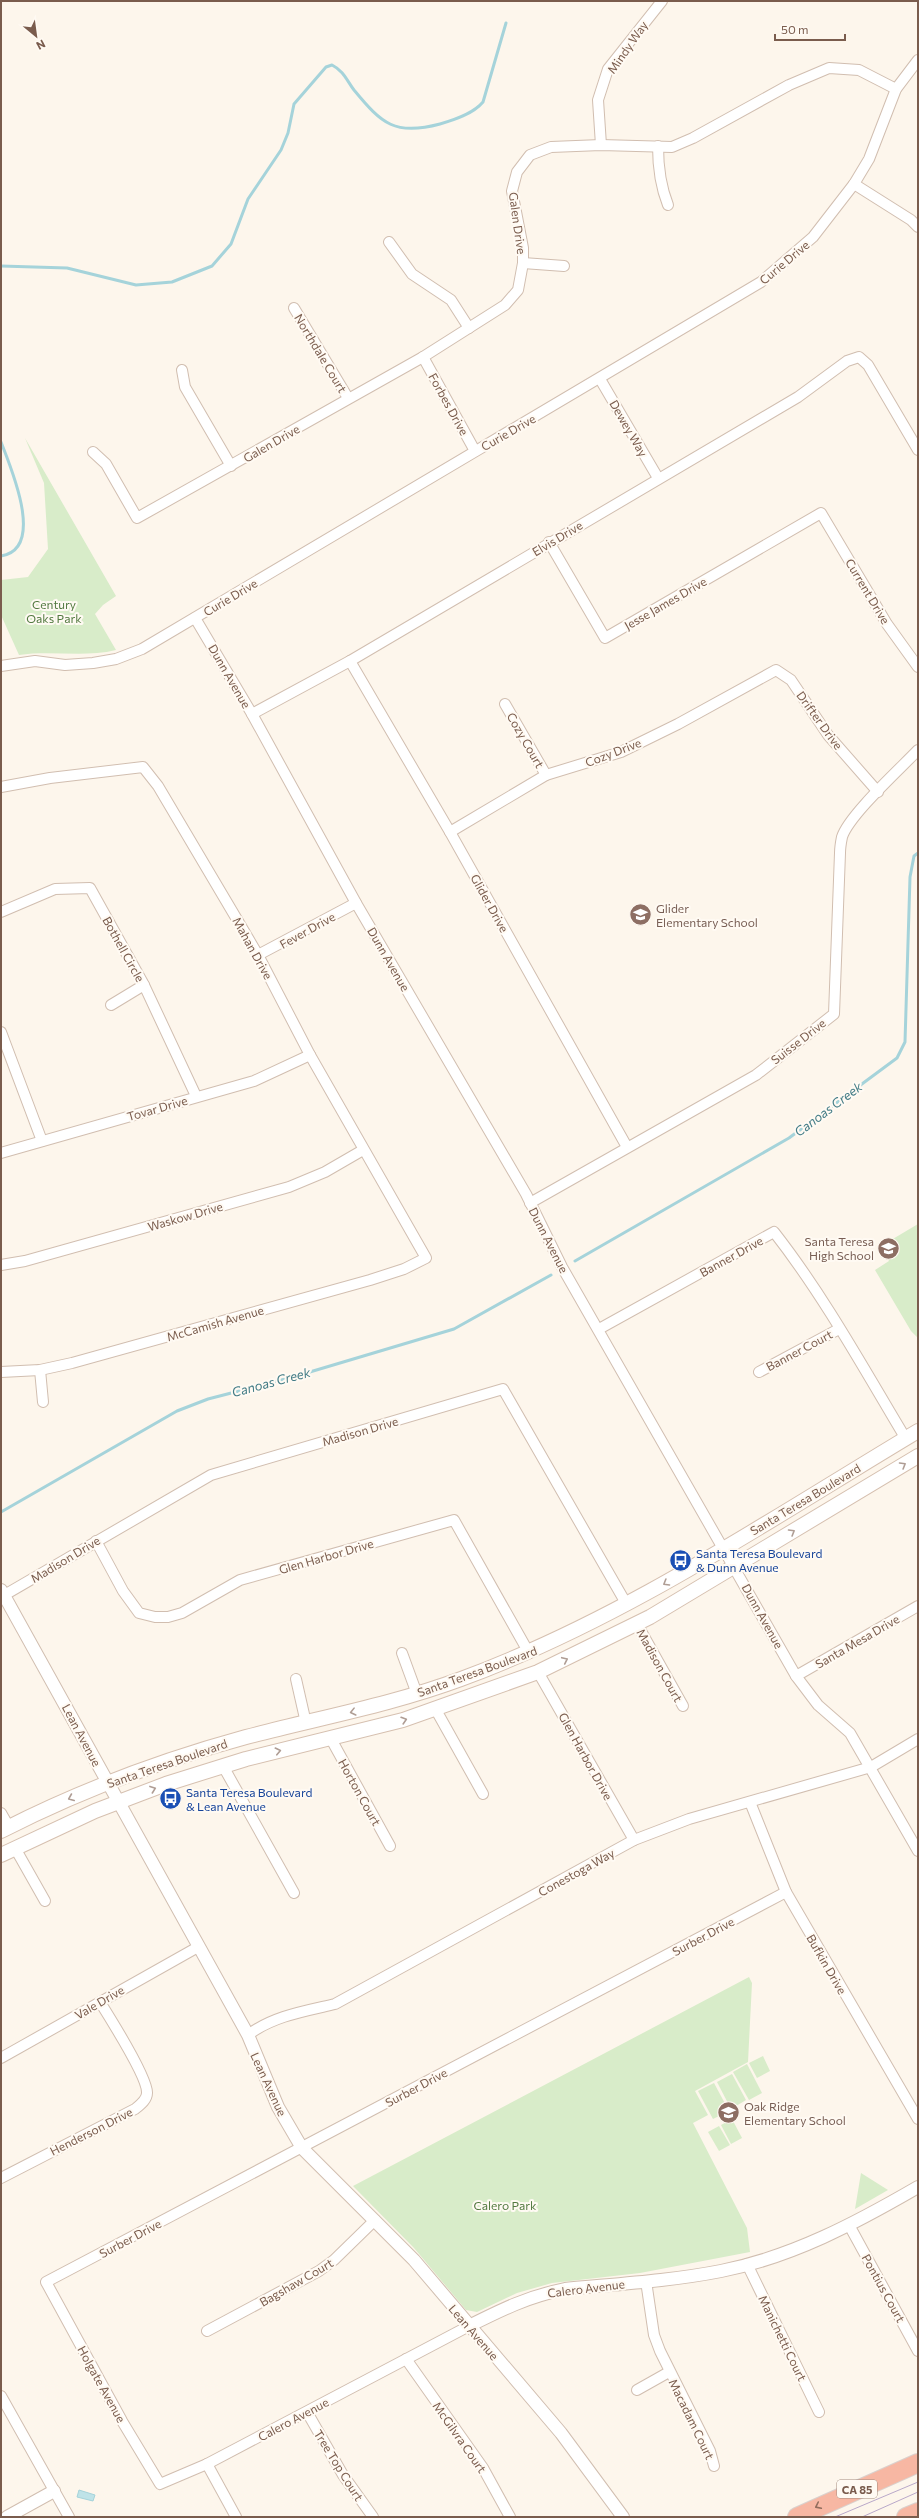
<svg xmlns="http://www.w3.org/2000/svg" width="919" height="2518" font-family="Commissioner,sans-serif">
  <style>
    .green { fill: #d8ecc9 }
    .water { fill: #bfe3e8; stroke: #a5d3da }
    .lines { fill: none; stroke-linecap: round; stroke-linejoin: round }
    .stream { stroke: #a5d3da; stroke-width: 3 }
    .minor-casing { stroke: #d1beb0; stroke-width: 12 }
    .tertiary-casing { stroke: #d1beb0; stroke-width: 14 }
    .secondary-casing { stroke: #d6c0b0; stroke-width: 16 }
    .motorway-casing { stroke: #dad1cd; stroke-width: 20 }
    .minor { stroke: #fff; stroke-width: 10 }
    .tertiary { stroke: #fff; stroke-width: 12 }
    .secondary { stroke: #fff; stroke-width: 14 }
    .motorway { stroke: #f7b7a3; stroke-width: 18 }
    .tram { stroke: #b9a8c9; stroke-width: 1 }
    .oneway { stroke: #af9d94 }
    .oneway2 { stroke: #936e5e }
    .labels { text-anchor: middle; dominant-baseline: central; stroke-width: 4; stroke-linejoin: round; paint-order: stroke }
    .shield { fill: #fffaf3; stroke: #a28b7f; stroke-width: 1 }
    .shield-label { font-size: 11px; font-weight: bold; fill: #7a5c4d }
    .street-label { font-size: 12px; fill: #7a5c4d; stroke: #fffaf3 }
    .park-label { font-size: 12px; fill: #537a41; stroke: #fffaf3 }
    .education-label { font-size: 12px; fill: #785e54; stroke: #fffaf3; text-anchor: start }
    .transit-label { font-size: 12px; fill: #164399; stroke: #fffaf3; text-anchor: start }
    .water-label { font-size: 13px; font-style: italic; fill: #437c86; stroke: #fffaf3 }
  </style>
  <rect width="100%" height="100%" fill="#fdf6ec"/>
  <g class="green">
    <path d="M25 438 116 596 103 605 95 614 116 650C83 658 51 650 19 655L1 615V580L28 577 48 549 44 483Z"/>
    <polygon points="918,1224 918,1338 911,1331 875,1270 889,1261 881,1246"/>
    <polygon points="749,1977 752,1983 748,2062 695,2091 708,2115 693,2123 747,2228 750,2252 640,2273 552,2283 517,2293 477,2312 466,2310 414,2248 353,2186"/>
    <polygon points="763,2056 770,2071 757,2078 749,2063"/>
    <polygon points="747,2064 762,2093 749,2100 733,2072"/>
    <polygon points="732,2074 746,2100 731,2109 717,2082"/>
    <polygon points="714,2083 729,2111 713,2119 698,2091"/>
    <polygon points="732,2119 742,2138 731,2144 721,2125"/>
    <polygon points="719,2126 730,2145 719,2151 708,2132"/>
    <polygon points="861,2173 888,2190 855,2209"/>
  </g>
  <polygon class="water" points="79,2490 95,2495 93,2501 77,2497"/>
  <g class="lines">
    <g class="stream">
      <path d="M1 266 67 268 136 285 172 282 212 266 231 244 248 199 281 150 288 133 294 104 326 67 332 65C344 71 347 81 354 90 382 124 395 136 440 124 454 120 473 114 483 102L506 23"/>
      <path d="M1 442C11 468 46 549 1 556"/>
      <polyline points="575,1261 789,1138 897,1058 905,1042 910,877 914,856 918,853"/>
      <polyline points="1,1512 177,1411 208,1399 293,1377 454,1329 551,1275"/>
    </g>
    <defs>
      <g id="minor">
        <polyline points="601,145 598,100 608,69 662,1"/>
        <path d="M658 146C658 167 660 185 668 205"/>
        <polyline points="854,184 911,220 918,227"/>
        <polyline points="389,242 412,274 451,300 469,328"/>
        <polyline points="523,263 564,266"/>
        <polyline points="294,308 348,398"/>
        <polyline points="423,357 475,451"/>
        <polyline points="182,370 185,387 231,466"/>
        <polyline points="600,379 658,478"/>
        <polyline points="93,452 106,464 137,518 423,357 505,305 518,290 523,263 523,248 512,191 517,172 530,155 551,147 601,145 672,147 693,138 789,85 829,68 859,70 896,89"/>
        <polyline points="549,542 605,638 821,513 887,624 918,667"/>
        <polyline points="195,618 252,714 356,903 526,1194 562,1267 796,1676 818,1705 850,1733 918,1851"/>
        <polyline points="350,661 450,832 627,1147"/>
        <polyline points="1,666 35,661 65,665 93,663 116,659 142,649 761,282 813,237 854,184 869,159 896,89 918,60"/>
        <polyline points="505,704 546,775"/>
        <polyline points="252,714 350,661 798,397 847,361 859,357 868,365 918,450"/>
        <polyline points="1,787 50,778 143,767 158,786 258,955 310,1055 426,1258 404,1269 370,1280 72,1363 40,1370 1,1372"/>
        <polyline points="450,832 546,775 621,752 678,724 776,670 791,680 828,735 878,792"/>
        <polyline points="1,912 55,889 90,888 144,985 196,1096"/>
        <polyline points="258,955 356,903"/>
        <polyline points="111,1005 144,985"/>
        <polyline points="1,1032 42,1141"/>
        <polyline points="1,1153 254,1081 310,1055"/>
        <path d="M530 1203 756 1075 834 1014 840 853C840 848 841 842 842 837 849 815 900 769 918 750"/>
        <polyline points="1,1265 25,1261 289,1187 325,1172 363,1150"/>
        <path d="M599 1329 774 1232C824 1296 864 1369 906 1439"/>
        <polyline points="40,1370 43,1402"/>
        <polyline points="759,1372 839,1329"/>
        <polyline points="96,1541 123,1591 139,1613 155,1617 168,1617 182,1613 240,1580 454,1520 529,1653"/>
        <polyline points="1,1597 211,1475 503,1389 627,1605"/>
        <polyline points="637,1624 683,1706"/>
        <polyline points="402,1653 417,1694"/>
        <polyline points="538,1672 634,1840"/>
        <polyline points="796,1676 918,1606"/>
        <polyline points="296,1679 306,1723"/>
        <polyline points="436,1710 483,1794"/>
        <polyline points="331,1739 390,1846"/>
        <polyline points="223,1766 294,1893"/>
        <polyline points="750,1802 786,1892 918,2119"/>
        <polyline points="1,1813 9,1827"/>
        <polyline points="15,1848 45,1901"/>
        <path d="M248 2035C273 2016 305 2011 335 2004L634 1840 689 1819 871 1767 918 1739"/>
        <polyline points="1,2058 198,1947"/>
        <path d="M1 2178 135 2109C140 2105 147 2100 147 2093 148 2078 110 2018 100 2002"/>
        <polyline points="849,2225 918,2351"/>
        <polyline points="747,2264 819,2412"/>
        <polyline points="646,2281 654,2335 660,2351 710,2451 714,2466"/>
        <polyline points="469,2326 207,2464 160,2484 122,2421 46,2282 786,1892"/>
        <polyline points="207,2331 319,2271 334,2260 375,2220"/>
        <polyline points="406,2359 483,2468 510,2517"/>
        <polyline points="637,2390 669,2372"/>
        <polyline points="1,2396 69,2517"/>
        <polyline points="307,2412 343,2475 373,2517"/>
        <polyline points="207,2464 236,2517"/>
      </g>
      <g id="tertiary">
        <polyline points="1,1590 248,2035 278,2107 302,2148 414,2260 561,2433 623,2517"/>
        <path d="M469 2326C503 2309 527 2297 565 2289 617 2284 670 2281 721 2271 792 2257 856 2223 918 2187"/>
        <polyline points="7,2517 54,2491"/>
      </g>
      <g id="secondary">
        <path d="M1 1831C79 1791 162 1760 246 1737 318 1718 391 1705 461 1679 624 1619 769 1520 918 1431"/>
        <polyline points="1,1855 95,1811 166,1784 246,1759 403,1720 538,1672 650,1617 918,1456"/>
      </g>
      <g id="motorway">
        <polyline points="797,2517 918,2463"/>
        <polyline points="906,2517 918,2512"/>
      </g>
    </defs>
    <use href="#minor" class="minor-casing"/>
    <use href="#tertiary" class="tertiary-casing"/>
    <use href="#secondary" class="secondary-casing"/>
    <use href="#motorway" class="motorway-casing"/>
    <use href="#minor" class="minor"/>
    <use href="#tertiary" class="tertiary"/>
    <use href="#secondary" class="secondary"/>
    <use href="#motorway" class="motorway"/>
    <g class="tram">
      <polyline points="835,2517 918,2482"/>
      <polyline points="862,2517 918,2492"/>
    </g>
  </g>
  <defs><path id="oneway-chevron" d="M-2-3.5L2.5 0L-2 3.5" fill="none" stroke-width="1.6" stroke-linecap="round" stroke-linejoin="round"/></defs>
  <g class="oneway">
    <use href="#oneway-chevron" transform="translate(903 1465) rotate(-31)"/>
    <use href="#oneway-chevron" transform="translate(792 1532) rotate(-31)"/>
    <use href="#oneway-chevron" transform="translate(666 1583) rotate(149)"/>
    <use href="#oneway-chevron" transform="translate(565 1660) rotate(-25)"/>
    <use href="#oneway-chevron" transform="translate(353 1712) rotate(166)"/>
    <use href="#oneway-chevron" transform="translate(404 1720) rotate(-17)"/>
    <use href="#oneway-chevron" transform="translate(278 1751) rotate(-13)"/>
    <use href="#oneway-chevron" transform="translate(153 1789) rotate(-20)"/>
    <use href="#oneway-chevron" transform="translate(71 1798) rotate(157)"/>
  </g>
  <use class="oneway2" href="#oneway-chevron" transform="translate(818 2506) rotate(154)"/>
  <defs>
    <symbol id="school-disc" viewBox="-11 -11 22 22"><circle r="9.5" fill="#8d6e63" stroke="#fffaf3"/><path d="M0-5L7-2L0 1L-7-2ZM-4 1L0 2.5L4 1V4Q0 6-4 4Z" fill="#fff"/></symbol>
    <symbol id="bus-disc" viewBox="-11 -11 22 22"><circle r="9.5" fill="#1a4fb4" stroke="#fffaf3"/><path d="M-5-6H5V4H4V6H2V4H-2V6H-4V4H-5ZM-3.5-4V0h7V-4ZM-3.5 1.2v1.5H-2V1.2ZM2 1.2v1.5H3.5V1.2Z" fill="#fff"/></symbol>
  </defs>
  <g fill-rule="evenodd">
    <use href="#school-disc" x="628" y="902" width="25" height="25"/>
    <use href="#school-disc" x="876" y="1236" width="25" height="25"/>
    <use href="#bus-disc" x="668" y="1548" width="25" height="25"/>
    <use href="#bus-disc" x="158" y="1786" width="25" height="25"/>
    <use href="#school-disc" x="716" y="2100" width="25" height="25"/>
  </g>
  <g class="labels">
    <rect class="shield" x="837" y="2480" width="40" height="18" rx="3"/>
    <g class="shield-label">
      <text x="857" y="2489">CA 85</text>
    </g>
    <g class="street-label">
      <text transform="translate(627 47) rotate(-55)">Mindy Way</text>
      <text transform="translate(518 223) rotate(82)">Galen Drive</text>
      <text transform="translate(784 262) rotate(-40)">Curie Drive</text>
      <text transform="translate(321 353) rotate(59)">Northdale Court</text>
      <text transform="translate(449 404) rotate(61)">Forbes Drive</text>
      <text transform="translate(629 428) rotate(60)">Dewey Way</text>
      <text transform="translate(508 432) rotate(-30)">Curie Drive</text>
      <text transform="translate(271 443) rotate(-30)">Galen Drive</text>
      <text transform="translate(557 538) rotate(-31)">Elvis Drive</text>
      <text transform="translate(868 591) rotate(59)">Current Drive</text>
      <text transform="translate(230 597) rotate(-31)">Curie Drive</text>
      <text transform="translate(665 603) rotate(-30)">Jesse James Drive</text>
      <text transform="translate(230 676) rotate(60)">Dunn Avenue</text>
      <text transform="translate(820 720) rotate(54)">Drifter Drive</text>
      <text transform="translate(526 740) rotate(60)">Cozy Court</text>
      <text transform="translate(613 752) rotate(-21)">Cozy Drive</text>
      <text transform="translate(490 903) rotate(61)">Glider Drive</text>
      <text transform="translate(307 930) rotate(-29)">Fever Drive</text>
      <text transform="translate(253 948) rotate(61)">Mahan Drive</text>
      <text transform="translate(124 949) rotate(61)">Bothell Circle</text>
      <text transform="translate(389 959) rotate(60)">Dunn Avenue</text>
      <text transform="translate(798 1041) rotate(-38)">Suisse Drive</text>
      <text transform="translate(157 1108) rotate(-16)">Tovar Drive</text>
      <text transform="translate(185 1216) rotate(-16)">Waskow Drive</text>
      <text transform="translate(549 1240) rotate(63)">Dunn Avenue</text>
      <text transform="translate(731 1256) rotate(-29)">Banner Drive</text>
      <text transform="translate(215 1323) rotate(-16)">McCamish Avenue</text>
      <text transform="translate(799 1350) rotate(-28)">Banner Court</text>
      <text transform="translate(360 1431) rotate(-16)">Madison Drive</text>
      <text transform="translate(805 1499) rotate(-31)">Santa Teresa Boulevard</text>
      <text transform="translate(326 1556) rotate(-16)">Glen Harbor Drive</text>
      <text transform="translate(65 1559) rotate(-31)">Madison Drive</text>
      <text transform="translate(763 1616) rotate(61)">Dunn Avenue</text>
      <text transform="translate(857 1641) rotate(-30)">Santa Mesa Drive</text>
      <text transform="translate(660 1665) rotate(61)">Madison Court</text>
      <text transform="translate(477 1671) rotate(-20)">Santa Teresa Boulevard</text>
      <text transform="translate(82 1735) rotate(62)">Lean Avenue</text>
      <text transform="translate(586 1756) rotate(61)">Glen Harbor Drive</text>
      <text transform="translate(167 1763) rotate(-19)">Santa Teresa Boulevard</text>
      <text transform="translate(360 1792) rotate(61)">Horton Court</text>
      <text transform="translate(576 1872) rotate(-29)">Conestoga Way</text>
      <text transform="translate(703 1936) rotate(-28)">Surber Drive</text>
      <text transform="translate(827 1964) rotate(60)">Bufkin Drive</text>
      <text transform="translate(99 2002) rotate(-30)">Vale Drive</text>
      <text transform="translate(269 2084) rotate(65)">Lean Avenue</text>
      <text transform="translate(416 2087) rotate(-28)">Surber Drive</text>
      <text transform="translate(91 2131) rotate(-27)">Henderson Drive</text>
      <text transform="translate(130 2238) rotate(-28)">Surber Drive</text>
      <text transform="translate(296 2282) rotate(-30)">Bagshaw Court</text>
      <text transform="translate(586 2288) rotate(-7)">Calero Avenue</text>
      <text transform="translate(884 2288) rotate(61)">Pontius Court</text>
      <text transform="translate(474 2332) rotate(49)">Lean Avenue</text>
      <text transform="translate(783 2338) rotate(64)">Manichetti Court</text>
      <text transform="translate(102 2384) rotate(61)">Holgate Avenue</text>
      <text transform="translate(293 2419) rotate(-28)">Calero Avenue</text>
      <text transform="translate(692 2419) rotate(64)">Macadam Court</text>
      <text transform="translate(460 2437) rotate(55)">McGilvra Court</text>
      <text transform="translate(339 2465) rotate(58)">Tree Top Court</text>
    </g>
    <g class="park-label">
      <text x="54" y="604">Century<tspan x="54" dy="14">Oaks Park</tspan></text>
      <text x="505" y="2205">Calero Park</text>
    </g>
    <g class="education-label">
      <text x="656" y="908">Glider<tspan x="656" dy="14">Elementary School</tspan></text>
      <text x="874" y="1241" text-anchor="end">Santa Teresa<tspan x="874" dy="14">High School</tspan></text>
      <text x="744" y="2106">Oak Ridge<tspan x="744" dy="14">Elementary School</tspan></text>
    </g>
    <g class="transit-label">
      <text x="696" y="1553">Santa Teresa Boulevard<tspan x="696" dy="14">&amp; Dunn Avenue</tspan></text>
      <text x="186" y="1792">Santa Teresa Boulevard<tspan x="186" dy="14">&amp; Lean Avenue</tspan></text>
    </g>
    <g class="water-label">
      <text transform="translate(828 1109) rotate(-37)">Canoas Creek</text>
      <text transform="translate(271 1382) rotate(-15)">Canoas Creek</text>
    </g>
  </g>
  <rect width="919" height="2518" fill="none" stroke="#7a5c4d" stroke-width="4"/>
  <g transform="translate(36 36) rotate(151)" stroke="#fffaf3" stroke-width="3" paint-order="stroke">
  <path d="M0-3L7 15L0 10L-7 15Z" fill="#7a5c4d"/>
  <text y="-6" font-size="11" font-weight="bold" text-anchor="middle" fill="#7a5c4d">N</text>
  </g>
  <path d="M775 34v6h70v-6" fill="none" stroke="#7a5c4d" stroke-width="2"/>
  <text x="781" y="34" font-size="12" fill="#7a5c4d" stroke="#fffaf3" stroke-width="3" paint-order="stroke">50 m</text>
</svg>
